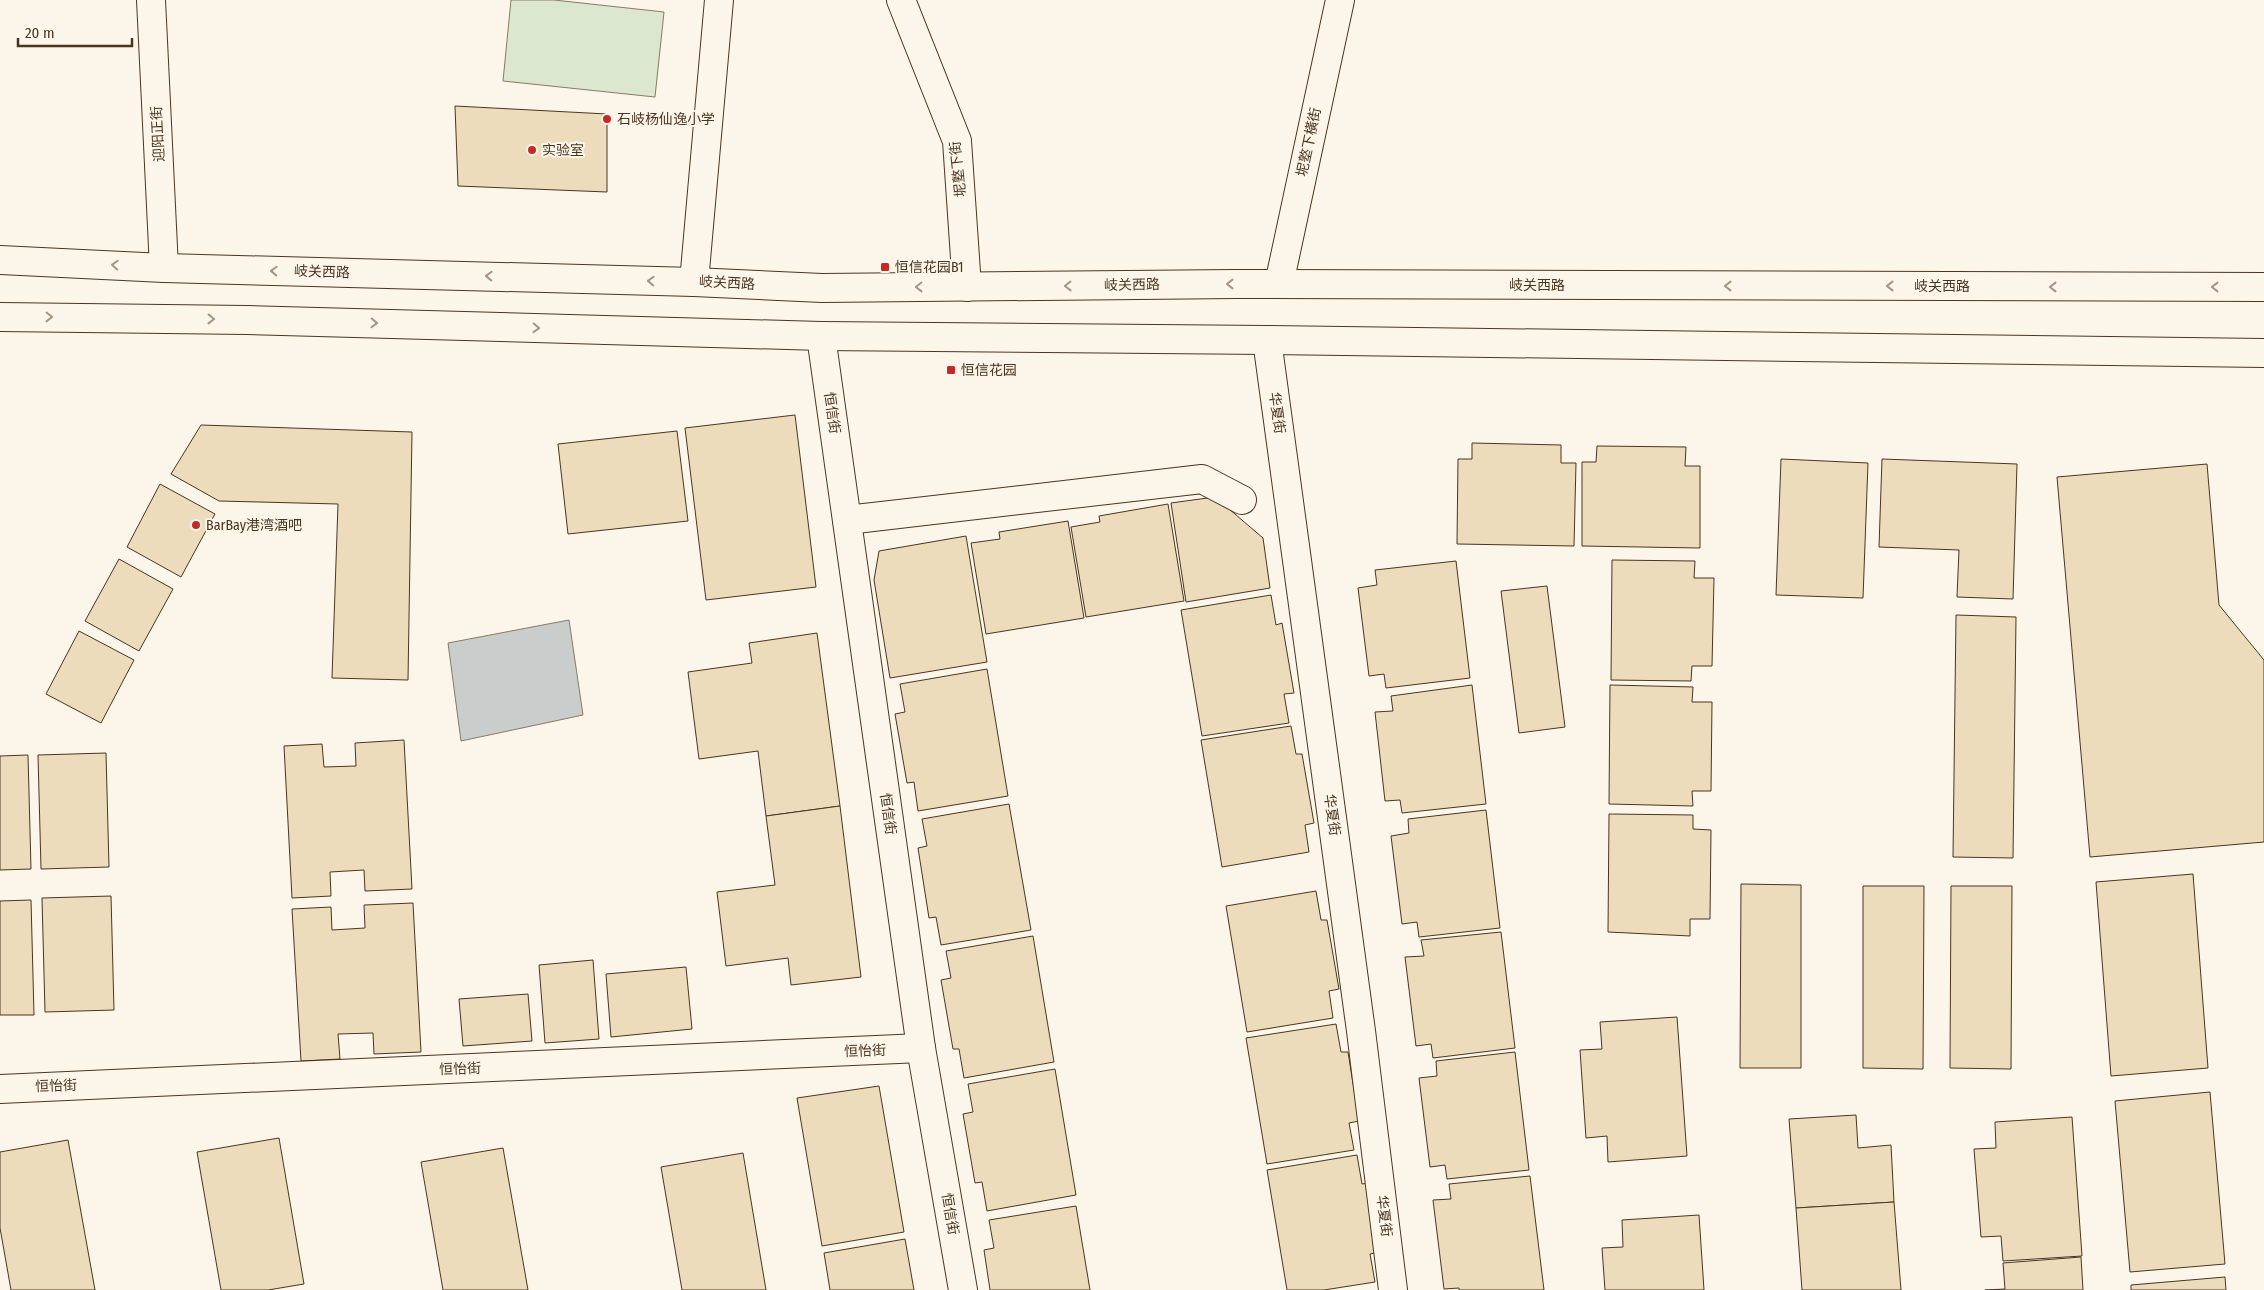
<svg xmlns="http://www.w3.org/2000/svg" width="2264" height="1290" font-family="'Fira Sans Condensed','Noto Sans SC',sans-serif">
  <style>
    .green { fill: #dce7d0; stroke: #887966 }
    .water { fill: #c9cecd; stroke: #887966 }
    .building { fill: #ecdcbc; stroke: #4a3520 }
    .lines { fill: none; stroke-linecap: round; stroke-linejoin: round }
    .street-casing { stroke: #4a3520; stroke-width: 30 }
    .secondary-casing { stroke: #4a3520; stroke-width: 30 }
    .street { stroke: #fbf6e9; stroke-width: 28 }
    .secondary { stroke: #fbf6e9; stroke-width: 28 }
    .oneway { stroke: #a29684 }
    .poi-dot { fill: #c62828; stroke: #fbf6e9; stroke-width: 2 }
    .labels { text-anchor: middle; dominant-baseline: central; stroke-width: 4; stroke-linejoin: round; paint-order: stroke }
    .poi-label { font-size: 14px; fill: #4a3520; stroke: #fbf6e9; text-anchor: start }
    .street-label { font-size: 14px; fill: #4a3520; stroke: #fbf6e9 }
  </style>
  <rect width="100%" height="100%" fill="#fbf6e9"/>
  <polygon class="green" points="511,0 554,0 664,12 655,97 503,81"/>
  <polygon class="water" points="569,620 583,715 461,741 448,643"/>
  <g class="building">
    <polygon points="455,106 607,114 607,192 458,186"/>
    <polygon points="795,415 816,587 706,600 685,428"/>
    <polygon points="201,425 412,432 408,680 332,678 338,504 219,501 171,474"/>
    <polygon points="677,431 688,521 568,534 558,444"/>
    <polygon points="1472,443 1561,445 1561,463 1576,463 1574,546 1457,544 1458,459 1472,459"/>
    <polygon points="1597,446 1686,447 1685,466 1700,466 1700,548 1582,546 1582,462 1596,462"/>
    <polygon points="1781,459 1868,463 1863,598 1776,595"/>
    <polygon points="1882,459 2017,464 2013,599 1957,597 1959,550 1879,547"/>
    <polygon points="2207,464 2219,605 2264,660 2264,842 2090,857 2057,477"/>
    <polygon points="160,484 215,514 181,577 127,547"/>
    <polygon points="1215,497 1263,538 1270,588 1186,602 1171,503"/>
    <polygon points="1168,504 1184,601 1086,617 1071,527 1100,522 1099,516"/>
    <polygon points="1068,521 1084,618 986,634 971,543 1000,539 999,532"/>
    <polygon points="966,536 987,662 890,678 874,580 879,551"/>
    <polygon points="119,559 173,589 139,651 85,621"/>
    <polygon points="1612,560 1695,561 1694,578 1714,578 1712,666 1692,666 1691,681 1611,680"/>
    <polygon points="1456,561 1470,678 1386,688 1384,674 1369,676 1358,588 1377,585 1375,570"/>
    <polygon points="1547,586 1565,727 1519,733 1501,591"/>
    <polygon points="1271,595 1276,625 1282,623 1294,693 1284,694 1289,723 1202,736 1181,610"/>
    <polygon points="1956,615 2016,617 2013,858 1953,857"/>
    <polygon points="79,631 134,660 101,723 46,694"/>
    <polygon points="817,633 840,806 766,816 758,751 699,759 688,672 752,663 749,643"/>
    <polygon points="987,669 1008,796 918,811 914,782 907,783 895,714 905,712 900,684"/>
    <polygon points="1472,685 1486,804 1402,813 1400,800 1385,801 1375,712 1393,711 1391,696"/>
    <polygon points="1610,685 1693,687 1692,702 1712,702 1711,791 1692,791 1693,806 1609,804"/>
    <polygon points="1291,726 1296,754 1302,754 1314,823 1305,825 1309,852 1222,867 1201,740"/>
    <polygon points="404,740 412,889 365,891 364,870 330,872 331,896 292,898 284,746 322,744 324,767 356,766 355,743"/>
    <polygon points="106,753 109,867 41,869 38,755"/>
    <polygon points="28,755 31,869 0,870 0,756"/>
    <polygon points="1009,804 1031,930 941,945 936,917 929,918 918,848 927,846 922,819"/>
    <polygon points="840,806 861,977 791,985 788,958 726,966 717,892 775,885 766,816"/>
    <polygon points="1486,810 1500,928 1419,937 1417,922 1402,924 1391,836 1409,833 1408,819"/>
    <polygon points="1609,814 1693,815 1693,829 1711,830 1710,919 1690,919 1690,936 1608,932"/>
    <polygon points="2193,874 2208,1068 2111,1076 2096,882"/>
    <polygon points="1741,884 1801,885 1801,1068 1740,1068"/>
    <polygon points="1863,886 1924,886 1923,1069 1863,1068"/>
    <polygon points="1951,886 2012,886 2011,1069 1950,1068"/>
    <polygon points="1316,891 1321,920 1327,920 1339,989 1329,991 1333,1018 1247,1032 1226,906"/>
    <polygon points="111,896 114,1010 45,1012 42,898"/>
    <polygon points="31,900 34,1015 0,1015 0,901"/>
    <polygon points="413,903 421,1052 374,1054 373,1033 338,1034 340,1059 301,1061 292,909 331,907 332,930 365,928 364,905"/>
    <polygon points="1501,932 1515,1048 1433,1058 1431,1044 1416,1046 1405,957 1424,956 1421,940"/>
    <polygon points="1033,936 1054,1062 964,1078 959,1049 953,1049 941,980 951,978 946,951"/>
    <polygon points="593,960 599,1039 545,1043 539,965"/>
    <polygon points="686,967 692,1029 611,1037 606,974"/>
    <polygon points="528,994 532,1041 463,1046 459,999"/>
    <polygon points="1677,1017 1687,1156 1608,1162 1607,1136 1586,1138 1580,1050 1602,1049 1600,1022"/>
    <polygon points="1336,1024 1341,1052 1348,1052 1359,1121 1349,1123 1354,1150 1267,1164 1246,1038"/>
    <polygon points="1515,1052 1529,1170 1447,1179 1445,1165 1430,1167 1419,1078 1437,1076 1436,1061"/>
    <polygon points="1055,1069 1076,1195 987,1211 982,1182 975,1183 963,1114 973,1112 968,1084"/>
    <polygon points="879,1086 904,1232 822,1246 797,1098"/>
    <polygon points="2210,1092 2225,1264 2130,1272 2115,1101"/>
    <polygon points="1856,1115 1858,1148 1891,1145 1894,1202 1796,1208 1789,1119"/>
    <polygon points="2072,1117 2082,1256 2003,1261 2001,1236 1981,1237 1974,1149 1996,1148 1995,1122"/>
    <polygon points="279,1138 304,1284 268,1290 221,1290 197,1152"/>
    <polygon points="68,1140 95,1290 11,1290 0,1228 0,1152"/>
    <polygon points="503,1148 528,1290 443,1290 421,1162"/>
    <polygon points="743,1153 766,1290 682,1290 661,1167"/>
    <polygon points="1357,1155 1362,1184 1369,1183 1380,1252 1370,1254 1375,1282 1324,1290 1287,1290 1267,1170"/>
    <polygon points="1530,1176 1544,1290 1459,1290 1459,1288 1444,1289 1433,1200 1451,1199 1449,1184"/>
    <polygon points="1894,1202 1901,1290 1802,1290 1796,1208"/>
    <polygon points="1076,1206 1090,1290 990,1290 984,1250 994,1248 989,1220"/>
    <polygon points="1699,1215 1704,1290 1605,1290 1602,1248 1623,1247 1622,1220"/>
    <polygon points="905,1239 914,1290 830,1290 824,1253"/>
    <polygon points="2081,1257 2083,1290 1985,1290 2005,1289 2003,1263"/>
    <polygon points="2225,1277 2226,1290 2131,1290 2131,1285"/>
  </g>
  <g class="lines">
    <defs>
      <g id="street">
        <polyline points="151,0 164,268"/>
        <polyline points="901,0 957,141 967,287"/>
        <polyline points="694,282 719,0"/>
        <polyline points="1279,284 1340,0"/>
        <polyline points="821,336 921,1048 963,1290"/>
        <polyline points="1267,340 1361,1031 1393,1290"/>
        <polyline points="847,520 1202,479 1242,500"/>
        <polyline points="0,1089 921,1048"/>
      </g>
      <g id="secondary">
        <polyline points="0,260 164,268 694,282 822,288 1236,284 2264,287"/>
        <polyline points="0,317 247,320 821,336 1267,340 2264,353"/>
      </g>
    </defs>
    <use href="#street" class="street-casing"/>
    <use href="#secondary" class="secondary-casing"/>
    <use href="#street" class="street"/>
    <use href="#secondary" class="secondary"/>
  </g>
  <defs><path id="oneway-chevron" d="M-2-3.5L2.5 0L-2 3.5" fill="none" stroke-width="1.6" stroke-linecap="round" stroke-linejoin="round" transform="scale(1.25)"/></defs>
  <g class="oneway">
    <use href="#oneway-chevron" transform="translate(115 265) rotate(-177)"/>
    <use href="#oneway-chevron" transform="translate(274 271) rotate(-178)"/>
    <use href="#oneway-chevron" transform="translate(489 276) rotate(-178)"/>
    <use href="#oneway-chevron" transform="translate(651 281) rotate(-178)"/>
    <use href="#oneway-chevron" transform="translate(1230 284) rotate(180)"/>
    <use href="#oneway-chevron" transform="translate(1068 286) rotate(179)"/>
    <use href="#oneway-chevron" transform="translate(1728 286) rotate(-180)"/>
    <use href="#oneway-chevron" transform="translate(1890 286) rotate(-180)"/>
    <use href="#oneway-chevron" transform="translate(919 287) rotate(179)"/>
    <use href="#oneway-chevron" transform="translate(2053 287) rotate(-180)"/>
    <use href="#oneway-chevron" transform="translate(2215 287) rotate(-180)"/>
    <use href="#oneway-chevron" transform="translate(49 317) rotate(1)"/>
    <use href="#oneway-chevron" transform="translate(211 319) rotate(1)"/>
    <use href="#oneway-chevron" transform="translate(374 323) rotate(2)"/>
    <use href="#oneway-chevron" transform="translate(536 328) rotate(2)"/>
  </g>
  <g class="poi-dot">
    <circle cx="607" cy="119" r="5"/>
    <circle cx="532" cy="150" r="5"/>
    <rect x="880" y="262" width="10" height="10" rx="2.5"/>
    <rect x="946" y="365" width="10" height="10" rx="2.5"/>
    <circle cx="196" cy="525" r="5"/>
  </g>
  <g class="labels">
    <g class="poi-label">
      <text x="617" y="119">石岐杨仙逸小学</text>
      <text x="542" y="150">实验室</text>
      <text x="895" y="267">恒信花园B1</text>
      <text x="961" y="370">恒信花园</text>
      <text x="206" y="525">BarBay港湾酒吧</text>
    </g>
    <g class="street-label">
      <text transform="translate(158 134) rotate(-93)">迎阳正街</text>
      <text transform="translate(1309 142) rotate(-78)">坭墪下橫街</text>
      <text transform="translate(958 169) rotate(-96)">坭墪下街</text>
      <text transform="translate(322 272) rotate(2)">岐关西路</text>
      <text transform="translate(727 283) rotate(3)">岐关西路</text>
      <text transform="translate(1132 285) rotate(-1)">岐关西路</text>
      <text x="1537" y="285">岐关西路</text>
      <text x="1942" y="286">岐关西路</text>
      <text transform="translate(832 413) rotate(82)">恒信街</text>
      <text transform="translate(1277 413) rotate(82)">华夏街</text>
      <text transform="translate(888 814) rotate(82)">恒信街</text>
      <text transform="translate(1332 815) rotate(82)">华夏街</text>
      <text transform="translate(865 1051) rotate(-2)">恒怡街</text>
      <text transform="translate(460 1069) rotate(-2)">恒怡街</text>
      <text transform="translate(56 1086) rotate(-2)">恒怡街</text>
      <text transform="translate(950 1214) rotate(80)">恒信街</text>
      <text transform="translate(1384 1216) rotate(83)">华夏街</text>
    </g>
  </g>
  <path d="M18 38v8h114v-8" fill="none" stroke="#4a3520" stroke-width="2.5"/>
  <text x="25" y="38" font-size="15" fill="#4a3520" stroke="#fbf6e9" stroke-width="4" paint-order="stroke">20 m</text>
</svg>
